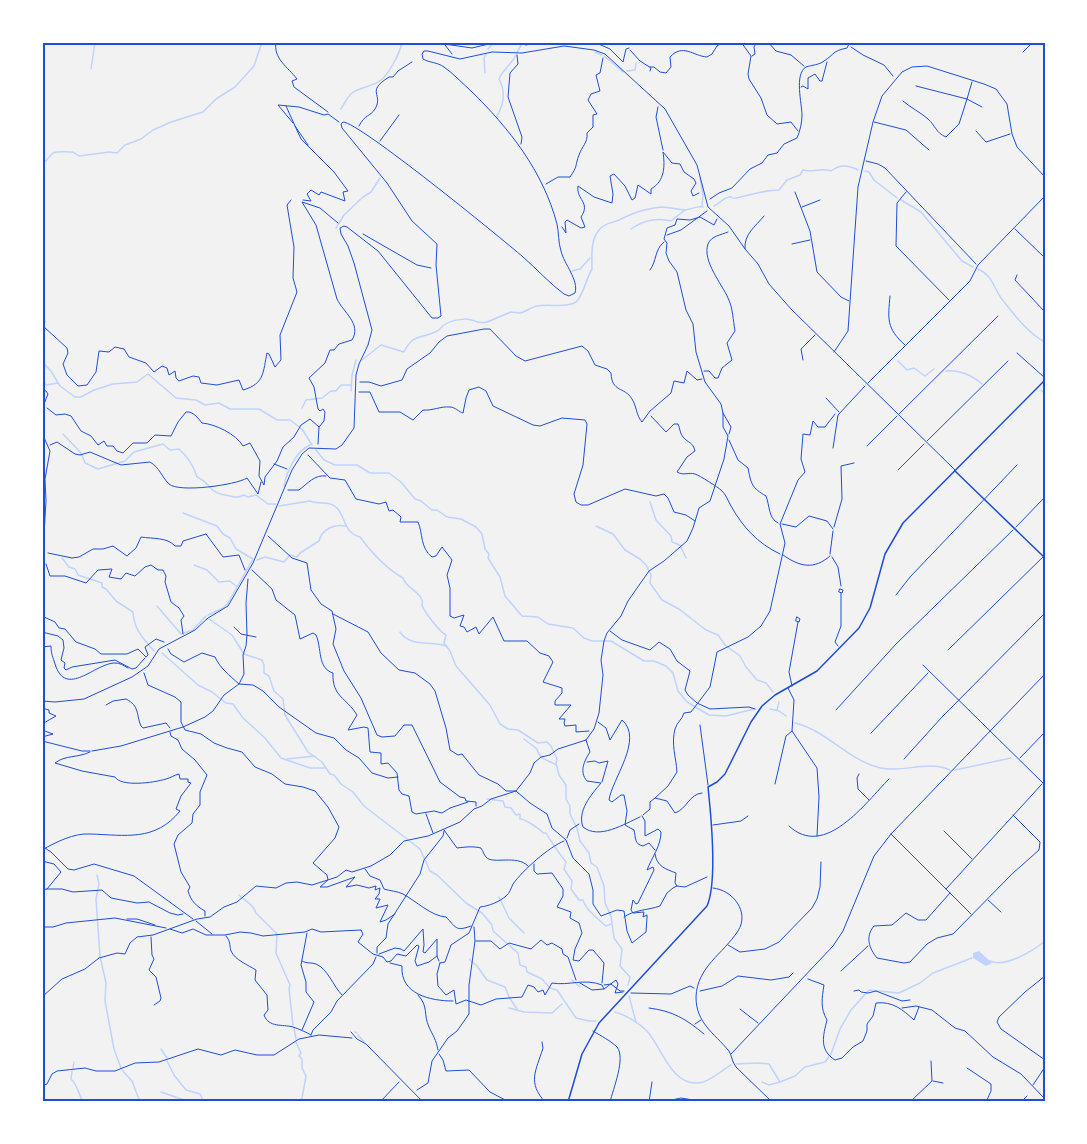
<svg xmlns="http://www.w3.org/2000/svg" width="1087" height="1144" font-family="'Nunito Sans',sans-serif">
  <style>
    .water { fill: #bfd3fe }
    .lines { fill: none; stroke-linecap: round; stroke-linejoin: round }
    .stream { stroke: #bfd3fe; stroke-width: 1.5 }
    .path { stroke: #1d4ed8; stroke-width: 1 }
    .service { stroke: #1d4ed8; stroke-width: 1 }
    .minor { stroke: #1d4ed8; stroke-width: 1 }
    .tertiary { stroke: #1d4ed8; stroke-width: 1.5 }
    .neatline { fill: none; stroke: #1d4ed8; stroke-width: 2 }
  </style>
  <rect width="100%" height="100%" fill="#f2f2f2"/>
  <polygon class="water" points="979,951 992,963 986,966 973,958 973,953"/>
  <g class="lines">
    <g class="stream">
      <polyline points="488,49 494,42"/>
      <polyline points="517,52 523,42"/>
      <polyline points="595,52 602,55"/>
      <polyline points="604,56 623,72"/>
      <polyline points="91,69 95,42"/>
      <polyline points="627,71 635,70 636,63"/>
      <polyline points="485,73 484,58 486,54"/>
      <path d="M341 109C344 104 348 96 352 93 359 88 372 86 378 82 388 77 400 53 402 42"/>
      <path d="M497 116C504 104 506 92 499 79 503 69 511 65 516 55"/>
      <path d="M42 163C48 161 48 157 53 153 57 151 68 152 73 152L79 156 109 152 117 153 125 145 141 139 153 130 171 122 203 112 216 99 235 87 254 66 262 42"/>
      <polyline points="865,171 869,172 874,180 897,198"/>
      <polyline points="700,178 703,195 702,206"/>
      <polyline points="901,200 921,212 962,261 973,267"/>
      <path d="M714 206C719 204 721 200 726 198 736 195 727 199 736 198 751 195 764 190 779 190L787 180 800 175 803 170C813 173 821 167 831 171 840 164 848 165 858 170"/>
      <polyline points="336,228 344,215 363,197 371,192 380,178"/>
      <path d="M631 229C642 221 657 217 671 221L685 210"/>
      <path d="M978 269C992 275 993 286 1001 298 1013 313 1028 334 1045 342"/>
      <polyline points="572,271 580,269 590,258"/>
      <path d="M362 360 381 345 404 352C413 333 423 339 437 331 440 330 441 327 444 325 451 320 457 320 465 319 472 318 478 325 487 322 495 319 503 315 511 312 514 312 517 313 520 313 526 312 531 307 537 306 547 304 571 308 577 301 584 293 586 279 592 269 592 257 590 241 599 230 604 223 612 223 619 220 635 212 644 209 662 207 670 207 678 210 685 210 692 209 696 206 703 207"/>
      <polyline points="898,361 907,370 914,368 925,376 934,369"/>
      <polyline points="42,362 51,371 60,386 75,397 81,397 94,390 113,384 137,382 148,374 176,398 196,400 205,405 219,403 230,409 259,409 277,420 290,420 302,429 312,445"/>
      <path d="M946 371C959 369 973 376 982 384"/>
      <polyline points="42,379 46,385 58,383"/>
      <polyline points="1041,390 1045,394"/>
      <polyline points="351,391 352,375 356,360"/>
      <polyline points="302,408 306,400 322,398 331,391 336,391 341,385 351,385"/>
      <path d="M63 434 81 453 85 463 98 469 125 461 134 452 163 444 170 450 179 449C187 456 194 467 197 477 213 484 206 493 230 496 236 497 238 498 244 495L248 497 256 495 268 504H276"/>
      <polyline points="316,450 324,460 335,465 357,465 370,473 389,473 401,482 415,499 421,501 432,510 437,510 447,517 461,519 476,527 482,534 485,549 489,554 488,558 500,577 505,596 522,616 538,617 548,624 573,628 584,638 592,641 611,641 644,661 654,661 666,666 673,673 678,691 687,702 709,715 726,716 754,709"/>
      <path d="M284 486C287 471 296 451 310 445"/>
      <polyline points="650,502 656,520 671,536 672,542 680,545 686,558"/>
      <path d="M279 506 310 501C319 505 329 500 337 508 346 518 344 533 360 537 372 553 385 568 403 578 406 588 419 591 422 600 423 602 422 603 422 605 424 612 440 632 446 635L444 643 450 651 456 666 490 705 500 724 508 729 518 730 538 743 547 742 551 746 557 759 556 763 559 775 566 785V799L570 806V814L577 828 580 841 589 853 591 863 597 867 604 886 605 903 611 916 614 938 622 949 620 966 630 977 628 985"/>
      <polyline points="183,513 217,526 223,534 230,538 236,549 253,559 228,603 223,608 208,615"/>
      <polyline points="596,526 613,534 625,550 640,559 646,565 651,575 650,583 662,600 679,609 706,630 718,635 725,645 740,656 746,667 757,680 766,683 773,692"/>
      <polyline points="42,542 44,501 43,472"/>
      <path d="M62 558 69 567 75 569 78 575 102 583V587L106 589 116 601 133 612C134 630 143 638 154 651"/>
      <path d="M257 560 265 557 284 562 290 555 297 557 300 553 319 541C322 529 334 524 345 526"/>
      <polyline points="194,565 207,570 219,582 230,581 236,586"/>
      <polyline points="157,606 181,634 193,630 206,616"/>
      <polyline points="209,619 232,635 244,654 262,660 264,665 264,673 269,676 274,691 283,699 285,715 308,752 322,762 330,774 334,775 341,784 353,792 364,806 420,849 430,871 437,875 466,903 482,913 492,925 493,931 518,953 520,965 526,967 527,972 542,979 550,988 557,990 576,1018 589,1021 596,1021"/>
      <path d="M400 632C411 648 431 640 446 646"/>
      <polyline points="162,653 198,685 212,692 226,703 233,704 243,718 265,738 281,758 310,768 325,768"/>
      <polyline points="770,709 779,711 786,716"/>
      <polyline points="777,710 779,702"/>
      <path d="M795 723C828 731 848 761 881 768 905 773 927 760 950 770"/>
      <path d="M524 739 537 749C540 761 547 759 556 765"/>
      <polyline points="287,759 315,756"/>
      <polyline points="1044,759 1045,758"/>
      <polyline points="955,770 1011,758"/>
      <path d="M487 799 503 801 505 807 511 808 516 815 520 814V819C525 819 540 829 543 833H546C550 840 561 856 566 862L564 869 572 881 571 889 579 900H583C586 910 598 919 606 926L611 924"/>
      <polyline points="97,875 99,884 96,899 100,956 106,983 105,1001 114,1049 121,1068"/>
      <path d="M239 895C244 901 253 903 256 913L277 934 276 953 290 985 289 989 293 1025"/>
      <polyline points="499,897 509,918 524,933"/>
      <polyline points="470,959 470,960"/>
      <polyline points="471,961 477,966 487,980 505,987 510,999"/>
      <path d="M990 961C1005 968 1033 951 1045 941"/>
      <polyline points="572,980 580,987"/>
      <polyline points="629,996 636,1022"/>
      <polyline points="511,1000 517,1009"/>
      <polyline points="509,1008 524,1012 552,1013 562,1004"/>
      <path d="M615 1012C626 1015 639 1023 647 1031 662 1047 672 1090 703 1082 713 1079 722 1070 731 1065"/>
      <polyline points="294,1028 296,1039"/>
      <polyline points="355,1032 357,1033"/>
      <polyline points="358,1035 364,1042"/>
      <polyline points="296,1042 301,1053 299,1056 302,1059 302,1068 306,1076 302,1098 299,1102"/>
      <polyline points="161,1049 167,1058"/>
      <polyline points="167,1061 174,1075 186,1090 200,1094 204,1102"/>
      <polyline points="736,1064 758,1063 769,1064 780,1082 795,1076 805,1067 825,1062 831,1054 840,1029 851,1010 869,990 899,993 920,983 933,973 972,958"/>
      <polyline points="73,1068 74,1062"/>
      <polyline points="122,1070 132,1081 140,1102"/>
      <path d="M72 1071 71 1079C77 1084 79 1095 83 1102"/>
      <polyline points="762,1082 769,1085 780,1082"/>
      <polyline points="161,1092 187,1101"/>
    </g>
    <g class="path">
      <path d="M276 42C273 59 288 67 297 79L292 81 294 87 328 112"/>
      <polyline points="594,42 610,49 623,62 626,49 629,48"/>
      <polyline points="741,42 751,56 748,74 749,79 761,98 767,115 777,124 791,122 798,131"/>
      <polyline points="768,42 776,51 791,55 804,66"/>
      <polyline points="444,44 472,48 493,43 518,42 526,45 537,42"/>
      <polyline points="445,45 452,54"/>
      <polyline points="851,47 863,55 884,65 893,76"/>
      <polyline points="630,50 640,61 651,68 650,71"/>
      <polyline points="517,55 518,64 510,73 508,97 522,137 521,144"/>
      <polyline points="752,56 755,54 754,47 757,42"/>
      <path d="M650 67H654L660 72 666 73 671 67 670 57C683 43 693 56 707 57L712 54 717 46 723 42"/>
      <polyline points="801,87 803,86 808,89 808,78 815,74 820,81 822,81 827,62"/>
      <polyline points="286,106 301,139 334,172 348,191 343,192 345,201 321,192 319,195 311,190 307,194 311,201 303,200"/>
      <polyline points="658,107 656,117 663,150"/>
      <polyline points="293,123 278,105 299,107 324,115 328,114 339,122"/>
      <polyline points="295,126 308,145"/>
      <path d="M359 126C365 114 370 117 375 109 384 94 365 92 389 77H393L398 71 412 62"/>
      <polyline points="380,141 399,115"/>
      <path d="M546 184 558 177H570C578 166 575 165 579 155 582 146 588 143 587 133L593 127V115L597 114 588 100 591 94 600 91 596 75 600 73 603 58"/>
      <path d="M710 199 719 193 732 188 750 169 762 163 768 155 777 153 784 144 797 138C800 131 802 123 802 115 802 104 794 74 806 67 812 65 819 65 824 61 835 54 832 51 847 48L850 42"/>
      <path d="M562 227 566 233 565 222 567 220 581 228 585 227 581 217C591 202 576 200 578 186L594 197 612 203 613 194 610 176 614 174 625 186 632 200 635 198 638 185 651 194V189C665 181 665 166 663 152L672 163 680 164 684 172 694 179 696 183 691 191 693 196 699 193"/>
      <polyline points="363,234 417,265 431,268"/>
      <polyline points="667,235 681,230 707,211"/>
      <path d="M650 270C657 261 654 250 664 242"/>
      <path d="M42 320 45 321 43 326 67 348 68 353 63 364 67 375 78 386 87 385 96 372 99 351 109 352 115 347 124 349 129 357 146 363 154 372 162 366 167 368 169 375 175 371 176 378 179 381 193 376 199 377 201 383 217 385 239 380 243 390C265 384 263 371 267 353L269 354 275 367 281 360 280 335 297 292 293 278 294 247 287 205 291 200"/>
      <path d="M704 371H709L715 378H718L722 368 732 360 727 343 735 331C733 320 733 308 728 298 722 284 702 261 708 244 711 236 721 235 728 232"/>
      <path d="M360 382H369L381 386 402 380 407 369 430 353 439 342 447 336 484 329H490L516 356 525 361 582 346 588 351 595 365 607 369 611 373C612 393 624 386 632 399 637 407 636 415 642 422L650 411 671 393 674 381 684 383 687 371 697 380 702 379"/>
      <path d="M359 392H370L379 412H400L413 420 423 410C432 411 441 406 450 407 455 407 459 412 463 413L466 398 469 390 479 387 486 391 493 406 533 425 540 426 562 418 585 420 587 424 583 465 574 494 576 502 581 505H588L625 489 656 496 664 494 668 498 674 512 686 515 695 521"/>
      <path d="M47 408 56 415 65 414 71 416 81 431 91 436 98 445 104 441 107 446H113L117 451 123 453 133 443H147L155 435 171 436 178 422 186 412C193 411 198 418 202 423 215 424 236 434 243 446L250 443 260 461 259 476 264 485 265 477 277 461 283 447 294 437 301 425 310 419 319 427"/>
      <polyline points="723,413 731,427 729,434"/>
      <path d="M651 416 666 432 674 424H678C680 428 680 434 683 437 688 443 693 442 695 451L687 457 677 472C684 476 688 472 695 474 699 475 719 488 721 490 726 494 728 501 731 506 743 527 757 543 780 554"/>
      <path d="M729 440 738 460 748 468C751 484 752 488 766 496 770 506 768 518 778 523"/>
      <path d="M318 444 319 427 324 421 325 412 323 409 320 411 318 409 314 387 309 378 325 363 330 350H334L339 344 352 340C362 324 343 312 337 299L316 225 302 202 320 208 338 223"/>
      <path d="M50 445 57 442 75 454 80 455 90 452 121 465 150 462C160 468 161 476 169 484 179 493 236 485 247 478L258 494 261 482"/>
      <path d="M308 455 330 478 345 480 356 499 379 504 386 502 389 511 393 510 401 517 400 522H418C423 533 420 548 432 557L436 556 442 547 452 560 447 575 450 588V616L454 618 464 615 460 626 464 627 467 632 476 627 479 634 493 617 504 641H527L540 653 549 656 553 662 543 682 562 688V693L555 701V705H571L559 719H565L564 723 565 726 576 725V732L589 731"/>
      <polyline points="274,464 287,469"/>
      <path d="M288 490H299C307 484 315 474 326 476"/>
      <polyline points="782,524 796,527 809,516 827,521 833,529"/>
      <polyline points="834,527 842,499 841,466 854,463"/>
      <polyline points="268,536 292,558 307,563 311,590 321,604 332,611 336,629 333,644 344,671 361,698 377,735 382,737 395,736 404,725 412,725 440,782 460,797 465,798 466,801 476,802 476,806"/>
      <path d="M48 553 72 558 79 557 93 549H103L113 546 127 556 136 548 141 537C153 539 167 537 175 546H181L183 541 206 534 223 557 239 555 245 570"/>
      <polyline points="830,554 833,531"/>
      <path d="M783 555C800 567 814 570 830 556"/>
      <polyline points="832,557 838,567 841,586"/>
      <polyline points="46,564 50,576 65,576 86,583 98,570 112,569 109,577 121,579 126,573 135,576 145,567 151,565 158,570 163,570 166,576 165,582 171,602 179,608 184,616 181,620 183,634"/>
      <path d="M252 570 272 589 276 600 295 615 300 639 313 633 316 635C322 648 317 668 333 673 332 697 346 697 357 715L348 730 364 727 368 728 370 752 381 753V764L388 763 397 773 399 790 402 794 409 796 412 812 416 814 434 811 442 813 450 808 468 802"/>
      <path d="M333 614 368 632 381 653 399 670 415 673 430 684 435 691 446 728 450 750 458 755 462 754 479 775 498 784 506 791H516L530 803 547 814 552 828 566 840 573 858 589 874 593 890V904L601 916 617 910 624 911 627 931 632 943 646 932 647 917V915L643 917 644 912 633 913 631 910 633 900 636 904 638 903 654 870 653 867 647 870C652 857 661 846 661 832L658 829 645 836V821L642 816"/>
      <polyline points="42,616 55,622 59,628 65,629 76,642 95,649 101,654 127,654 138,649 146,657 148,655 145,647 156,639 164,642"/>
      <polyline points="234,627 241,634 256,637"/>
      <polyline points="610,631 622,640 650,650 659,642 670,649 677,661 690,671 685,690 688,695 697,703 710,709 749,707 755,709"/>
      <polyline points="42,632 58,636 63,640 64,648 61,660 65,663 64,668 66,670 72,667 115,660 132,669 136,668 145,658"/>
      <path d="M42 647 51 646C51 654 53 657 55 664 66 699 95 663 115 663 120 663 123 665 128 668"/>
      <path d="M168 649 171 654 184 662 202 653 215 657C220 668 229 675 239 684L253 685 263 691 279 707 306 726 316 733 334 738 346 750 359 758 372 773 388 778 398 777"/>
      <polyline points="144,673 148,685 175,697 181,702 181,722 185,730 201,734 214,743 227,748 242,752 255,767 272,774 285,784 303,787 315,791 328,807 339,827 335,838 313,863 327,875 328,880 320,887 327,887 355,877 346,887 357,885 369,888 376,886 375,890 380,888 379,894 375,899 380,899 376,908 388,905 380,922 386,920 395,914"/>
      <path d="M106 705 113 701 126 699C140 706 136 715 141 726L143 728 166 723 170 728"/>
      <polyline points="42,708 49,710 49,713 56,716 42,724"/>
      <path d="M598 722 606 728 610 740 622 720C644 739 612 779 609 800L612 802 621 795H624L627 811 625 825 634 830C636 838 634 844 643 846L649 843 655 850"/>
      <polyline points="42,730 53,734 42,737"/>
      <path d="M170 732 171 736 178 740 182 749 195 760 207 775 200 792V805L193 814 192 823 178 835 174 844 181 872 190 887 188 891C191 901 196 906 205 911V916"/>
      <path d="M586 740 590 752C584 761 579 772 587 781L601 783C591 795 577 811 583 827 599 840 624 824 640 817"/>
      <polyline points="42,741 82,751 90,751"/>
      <polyline points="92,751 121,746 183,727 205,717 213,711 224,695 239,684 244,674 243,655 246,646 247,635 246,603 248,579"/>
      <polyline points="587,762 595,761 599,763 608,761 602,782"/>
      <path d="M655 798 668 786 677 772C676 757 671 744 675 729 677 722 682 720 684 713L691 712 710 687 717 652 748 637 761 626 770 611 785 543 780 524 798 480 805 472 801 459 803 434 810 435 813 421 818 427H825L835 414"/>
      <polyline points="426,814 433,833"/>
      <path d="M643 815 650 809V802L655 798 667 801 675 813C687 809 689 794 702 793"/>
      <path d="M444 830 457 848C465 847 473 846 481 848 483 851 484 855 486 857 492 865 517 854 528 866"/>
      <polyline points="567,838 570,830 579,824"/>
      <polyline points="42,846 51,852 68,869 74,870 94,864 134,876 193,919"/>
      <path d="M42 850C56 842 74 833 90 834 125 835 155 842 180 811L176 809 181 796 191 783 188 782V779H180L179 774C174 775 171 778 166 779 153 783 121 787 115 777L82 771 55 763C65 755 78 758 90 752"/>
      <path d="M655 854C657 867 666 869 676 873L675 883 677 886"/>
      <polyline points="42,861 54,864 61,872 47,889 42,890"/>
      <polyline points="534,864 534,871 537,874 552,873 563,889 563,896 557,907 571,912 570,918 579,923 582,933 575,949 573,960 579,961 589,950 593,950 604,963 602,983"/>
      <path d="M365 869 370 876 380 880 384 889C390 891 397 891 403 894 416 901 431 916 446 917 456 927 455 932 471 926"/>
      <polyline points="47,889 62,889 73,892 102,890 111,898 137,903 149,902 170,913 178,915 183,914"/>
      <path d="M624 917C633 910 649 910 660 906L667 893 673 888 677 886 685 887 707 877"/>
      <polyline points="127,919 137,919 155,925"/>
      <polyline points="196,921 212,934"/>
      <polyline points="42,927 53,927 66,923 115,918 166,928"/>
      <polyline points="170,929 182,933 193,929 206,935 225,935 240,932 251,933 263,936 305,932 312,929 321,932 361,930 363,934 358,942 373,954 383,957 387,962 391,961 397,954 406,956 417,945 419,946 415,961 417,966 429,962 437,956"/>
      <path d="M226 936C231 942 229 944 231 951 235 960 248 965 256 970L255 980 267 995 268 1010 264 1015C269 1028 282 1024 293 1027 299 1029 306 1032 311 1035"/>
      <polyline points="151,937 152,955 154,959 149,970 156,977 161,998 160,1001 154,1005"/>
      <polyline points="476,941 491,941 500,949 509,943 531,949 541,940 547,945 552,943 562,949 563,954 568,957 576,980"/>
      <polyline points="377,953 377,947 386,938 388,924 420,874 424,860 443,836 444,831"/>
      <polyline points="379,954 395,948 401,949 404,951 423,929 424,945 423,952 425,953 437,939 437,956 439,961"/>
      <path d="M302 961C307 964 310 962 316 964 328 969 333 986 342 995"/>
      <path d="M390 963 402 966C400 994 430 1001 453 1001"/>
      <path d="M440 963 437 974 438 986 446 995 454 990 456 1004 466 1000 481 1005 496 999 522 997 528 985 534 987 538 992 543 990 545 995 552 983C569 986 584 978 602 985L604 989 616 980 618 984 615 993 623 992"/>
      <path d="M440 963 445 962 451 945 469 933 480 907C489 906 499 902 506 896 510 893 511 888 513 884 523 870 549 847 564 841"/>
      <path d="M808 979 824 985C822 998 820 1008 827 1020 823 1036 819 1050 835 1060L842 1058 853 1047 863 1041 867 1031V1024L873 1016 876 1003C893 1001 903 1010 914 1020L919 1007"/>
      <polyline points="580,983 592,990 604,989"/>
      <polyline points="604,985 611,984 620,991 624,991"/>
      <polyline points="700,991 722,986 738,976 771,980 789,977 793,973"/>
      <polyline points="854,991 859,990 861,992 868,993 876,991 902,1001 910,1000"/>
      <polyline points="631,993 671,994 690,986 694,988"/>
      <path d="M418 995C429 1007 423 1014 429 1027 433 1036 436 1039 438 1050"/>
      <polyline points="42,997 62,979 85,969 99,958 117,953 125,954 130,943 137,937 153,935 197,919 210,917 224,907 237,902 256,886 276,888 286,883 297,882 312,885 337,877 346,870 352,872 371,866 390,855 404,841 428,836 460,822 474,809 482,806 491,799 516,791 530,773 534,763 541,757 550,755 558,749 586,740 594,729 599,713 603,675 601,660 604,641 607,633 621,616 628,601 649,571 664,561 687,541 693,528 699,508 710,501 724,459 728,436 723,427 723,413 721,404 705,382 696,352 693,324 686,310 677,272 669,261 666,253 667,243 664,239 667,228 675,225 677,219 690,220 700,217 714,225 717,219"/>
      <polyline points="902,1008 916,1006 932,1010 955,1028 965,1031 993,1057 1021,1074 1045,1099"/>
      <polyline points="302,1030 314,1002 306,992 306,982 301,965 307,933"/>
      <polyline points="311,1035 313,1030 331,1012 337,1001 373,964 376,957"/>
      <polyline points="439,1054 443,1060 446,1071 469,1070 490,1092 509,1102"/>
      <polyline points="1033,1085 1045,1067"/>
      <polyline points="42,1086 47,1084 52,1074 57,1071 85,1068 96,1071 115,1071 135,1063 159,1062 198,1049 221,1055 235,1050 257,1055 274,1055 299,1039 319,1035 352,1038"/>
      <polyline points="417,1090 428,1083 432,1061 448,1038 457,1031 469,1014 469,985 475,941 474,927"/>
    </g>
    <g class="service">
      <polyline points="916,86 967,99 972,82"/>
      <path d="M903 101C911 108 920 112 928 119 935 125 936 133 946 137L959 124 967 99 982 107"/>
      <polyline points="42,390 46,391 48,394 42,409"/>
      <polyline points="42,433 50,451 45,479 46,501 42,569"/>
      <path d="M42 701 55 702 84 699 132 677 148 666 159 649 195 630 208 618 228 606 253 563 292 470 302 454 309 448 336 449 342 445 354 428 356 375 359 364 368 345 372 330 354 263 348 246 341 234 340 228 344 226 347 227 378 251 432 318H438L441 316 436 265 437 244 412 221 387 183 342 128 341 124 343 122C359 122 501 238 523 257 537 269 549 283 564 294L569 296 575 293C579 280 564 264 561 251 558 242 559 233 557 224 543 171 509 128 471 91 462 83 454 74 444 67 437 62 430 63 423 59L422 54 424 51H428L460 59 492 52 522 53 564 46 594 50 605 54 665 109 697 165 708 207 729 226 745 249"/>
      <path d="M649 1008C673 1011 686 1019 704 1034"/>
      <polyline points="695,1024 701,1020"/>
    </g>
    <g class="minor">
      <polyline points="980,42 984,44"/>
      <polyline points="1023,52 1033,42"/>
      <polyline points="874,122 906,130 929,150"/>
      <polyline points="976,131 986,142 1010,134"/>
      <polyline points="866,161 878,164 885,168 976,264"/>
      <polyline points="795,192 810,231 817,272 841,297 849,301"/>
      <polyline points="906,192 897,203 896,246 949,300"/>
      <polyline points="802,207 820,200"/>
      <path d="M764 216C755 227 744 234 745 249L758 264 769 284 791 309 955 470"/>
      <polyline points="1015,229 1045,258"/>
      <polyline points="792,244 810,240"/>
      <polyline points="1017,275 1015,280 1045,312"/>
      <path d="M890 296C888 319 886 328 905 345"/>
      <polyline points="834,352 848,331 858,187 873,122 882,96 902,72 912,67 927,66 984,84 996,89 1007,104 1012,134 1017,147 1045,177"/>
      <polyline points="1017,353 1045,378"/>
      <polyline points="803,360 801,349 815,335"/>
      <polyline points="868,383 970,281 978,265 1045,196"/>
      <polyline points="826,398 839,412"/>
      <polyline points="899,414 998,316"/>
      <polyline points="927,441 1008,361"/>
      <polyline points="867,446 897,416"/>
      <polyline points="833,448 838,415 865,386"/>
      <polyline points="898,470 924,444"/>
      <polyline points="1016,527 1045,497"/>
      <polygon points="840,589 843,590 842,593 839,592"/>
      <polyline points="896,595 910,577 1017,465"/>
      <polygon points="797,617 800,619 799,622 796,621"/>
      <polyline points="838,646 835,642 841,626 841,593"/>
      <polyline points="948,650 1045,555"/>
      <polyline points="923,665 1045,785"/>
      <polyline points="792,686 789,672 798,622"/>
      <polyline points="788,688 794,700 792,731 817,768 819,797 817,836"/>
      <polyline points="836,710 896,644 1013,530"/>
      <polyline points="700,725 708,785"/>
      <polyline points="871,733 928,673"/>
      <polyline points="1020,758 1045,732"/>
      <polyline points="904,759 942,717 1045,613"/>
      <polyline points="859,774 857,778 858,789 869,800"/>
      <polyline points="775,784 786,736 792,731"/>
      <polyline points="713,825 741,821 748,816"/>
      <path d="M789 826C825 860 866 802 889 779"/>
      <polyline points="944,831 972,859"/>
      <polyline points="891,834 971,914"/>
      <path d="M713 888C733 890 750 912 738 931 723 954 697 967 696 997 696 1023 714 1033 729 1051 732 1056 732 1062 736 1067L772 1102"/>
      <polyline points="946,889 1042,784"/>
      <path d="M950 893 926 920H918L906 913 892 925 874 926C865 937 869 948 877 958L904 963 910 962 927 944 937 938 953 934 1012 874 1039 850 1040 842 1013 815"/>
      <polyline points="988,900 1001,912"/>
      <polyline points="728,945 740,952 765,949 779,942 812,908 817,899 820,887 821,862"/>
      <polyline points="841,971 868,946"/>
      <polyline points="1045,976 1025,992 999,1017 997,1022 1001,1029 1045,1060"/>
      <polyline points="740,1009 758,1023"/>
      <path d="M593 1031C601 1036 611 1041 617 1047 626 1058 613 1089 610 1102"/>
      <polyline points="351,1032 357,1039 366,1044 423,1102"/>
      <path d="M542 1042 543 1048C536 1071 527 1082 545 1102"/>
      <polyline points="731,1054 833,946 843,931 874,856 891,834 1045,674"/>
      <polyline points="967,1068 991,1084 991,1091 986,1102"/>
      <polyline points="933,1081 943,1083"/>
      <polyline points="380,1102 399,1082"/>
      <polyline points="649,1102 652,1082"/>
      <polyline points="662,1102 681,1098 705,1102"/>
      <polyline points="910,1102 932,1081 931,1061"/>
      <polyline points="1021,1102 1027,1096"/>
    </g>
    <g class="tertiary">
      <polyline points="955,471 1045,558"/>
      <path d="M568 1102 582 1054 599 1023 707 906C718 881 711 815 708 787L717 782 725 774 751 722 762 706 775 695 817 671 859 628 870 608 885 554 903 523 1045 380"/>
    </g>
  </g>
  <rect width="1087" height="1144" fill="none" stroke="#ffffff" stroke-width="87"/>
  <rect x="44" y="44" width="1000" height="1056" class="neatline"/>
</svg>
